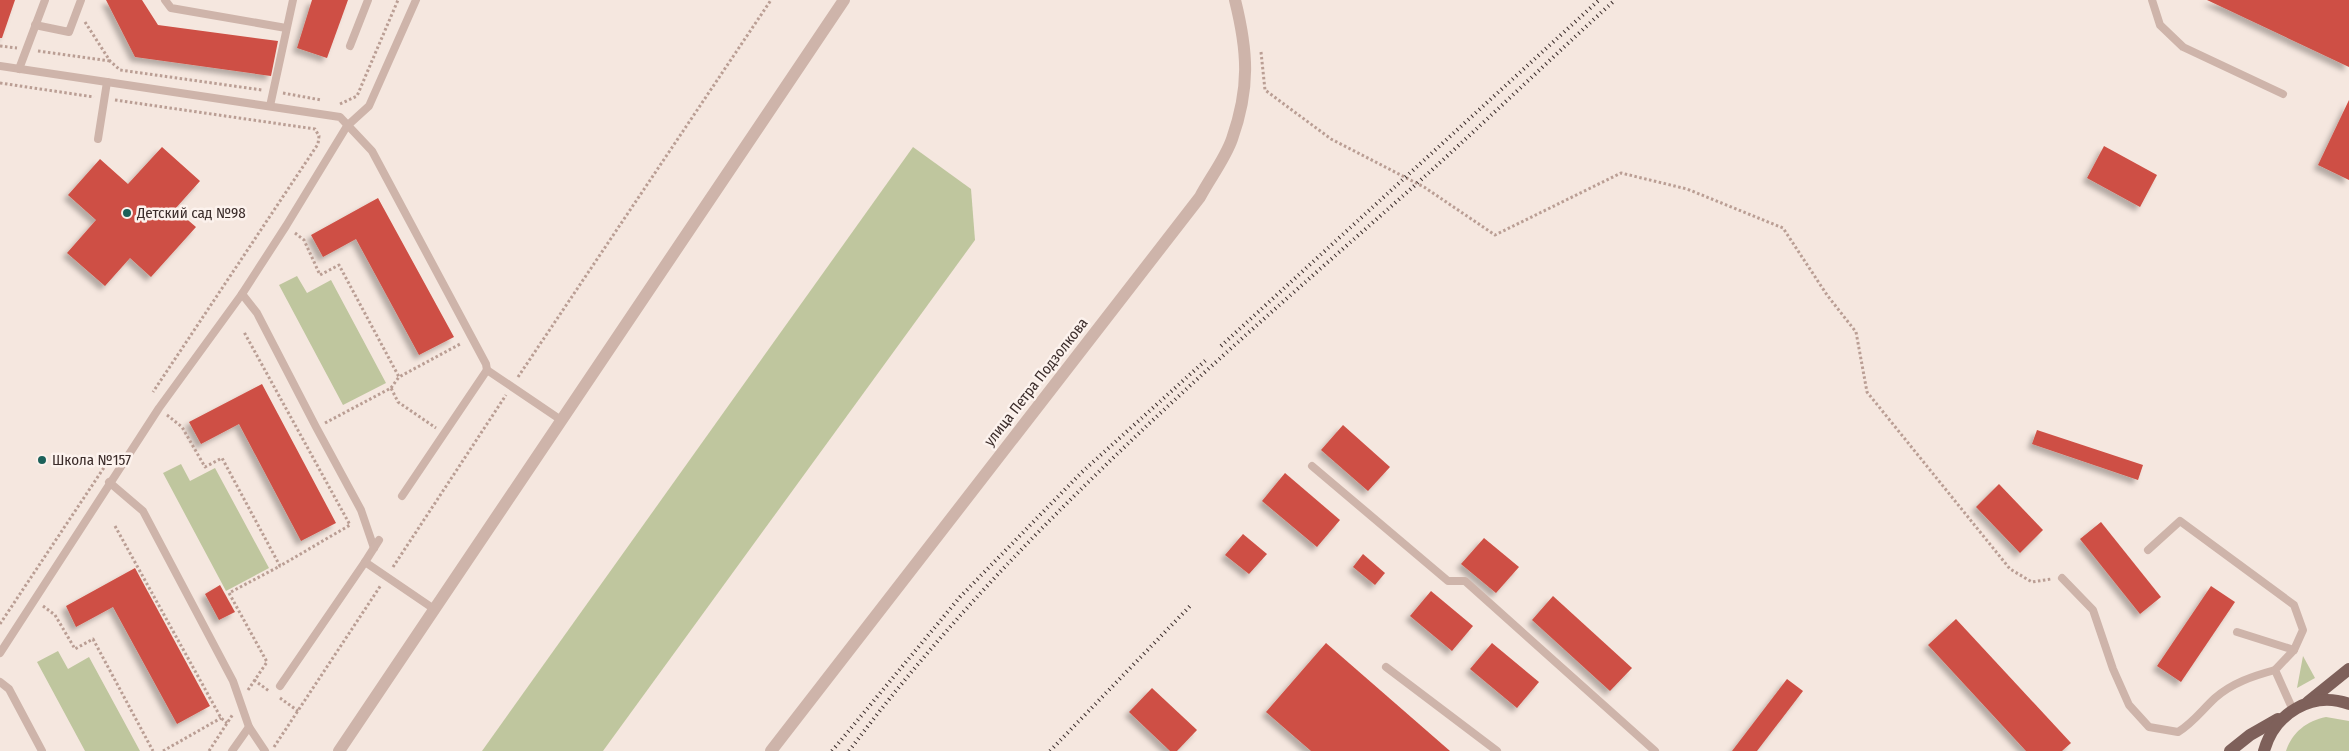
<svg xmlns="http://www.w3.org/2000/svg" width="2349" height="751" font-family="'Fira Sans Condensed',sans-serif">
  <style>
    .green { fill: #bfc69e }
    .building { fill: #ce4f44; filter: url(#shadow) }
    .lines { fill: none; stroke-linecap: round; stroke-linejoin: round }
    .path { stroke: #ba9e94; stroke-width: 3; stroke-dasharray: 2.5 2.5; stroke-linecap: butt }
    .service { stroke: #ceb4aa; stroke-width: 8 }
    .minor { stroke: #ceb4aa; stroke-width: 12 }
    .primary { stroke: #7e605a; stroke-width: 12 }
    .rail { stroke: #3b2c2a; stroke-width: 4; stroke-dasharray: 1 4; stroke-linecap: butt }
    .poi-dot { fill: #1c615a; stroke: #fcf2ed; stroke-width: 2 }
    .labels { text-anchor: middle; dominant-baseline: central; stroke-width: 5; stroke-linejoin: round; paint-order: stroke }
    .poi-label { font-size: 15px; fill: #3b2c2a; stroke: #fcf2ed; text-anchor: start }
    .street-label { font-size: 15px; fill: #3b2c2a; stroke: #fcf2ed }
  </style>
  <defs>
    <filter id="shadow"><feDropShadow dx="-4.5" dy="4.5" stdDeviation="2.5" flood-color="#0004"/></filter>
  </defs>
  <rect width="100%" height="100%" fill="#f5e7df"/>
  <g class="green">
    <polygon points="913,147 971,189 975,240 603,751 482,751"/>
    <polygon points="297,276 307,293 331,280 386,383 343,405 279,285"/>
    <polygon points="181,464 190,481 215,468 269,568 226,591 163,473"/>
    <polygon points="58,651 68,669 89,657 140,751 85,751 37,662"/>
    <polygon points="2303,656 2315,678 2297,688"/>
    <path d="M2326 717 2349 721V751H2286C2292 732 2307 721 2326 717Z"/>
  </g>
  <g class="building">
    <polygon points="0,0 15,0 2,38 0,38"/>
    <polygon points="106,0 142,0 158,25 278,41 271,76 135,57"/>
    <polygon points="312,0 348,0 327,58 297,48"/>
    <polygon points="2207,0 2349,0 2349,67"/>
    <polygon points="2349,100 2349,180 2318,165"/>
    <polygon points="2104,146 2157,175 2140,207 2087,178"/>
    <polygon points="162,147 200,181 175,209 196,227 151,277 130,258 105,286 67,253 96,220 68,195 100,159 128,184"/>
    <polygon points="378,198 454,337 419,355 356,239 323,257 311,235"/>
    <polygon points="262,384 336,523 301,541 239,424 201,444 189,422"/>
    <polygon points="1343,425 1390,467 1368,491 1321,450"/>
    <polygon points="2037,430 2143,465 2138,480 2032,444"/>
    <polygon points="1285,473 1340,520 1317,547 1262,501"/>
    <polygon points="1999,484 2043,530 2020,553 1976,507"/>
    <polygon points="2101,522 2161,597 2140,614 2080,539"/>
    <polygon points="1243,534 1267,554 1249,574 1225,555"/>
    <polygon points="1484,538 1519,567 1496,593 1461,564"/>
    <polygon points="1363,554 1385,573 1375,585 1353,567"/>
    <polygon points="135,568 210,706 177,724 113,607 76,627 66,606"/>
    <polygon points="220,585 235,612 219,620 205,594"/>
    <polygon points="2211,586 2235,602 2181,682 2157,666"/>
    <polygon points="1431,591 1473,626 1452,651 1410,616"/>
    <polygon points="1553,596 1632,668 1610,691 1532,620"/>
    <polygon points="1956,619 2071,743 2062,751 2026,751 1928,645"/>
    <polygon points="1326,643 1450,751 1311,751 1266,712"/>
    <polygon points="1492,643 1539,682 1517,708 1470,669"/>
    <polygon points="1787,679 1803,691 1757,751 1732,751"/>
    <polygon points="1152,688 1197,730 1177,751 1170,751 1129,712"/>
  </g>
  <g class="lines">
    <g class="path">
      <polyline points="85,22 110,61 120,70 262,90"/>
      <polyline points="0,46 17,48"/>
      <polyline points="38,51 110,61"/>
      <polyline points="1261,52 1265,90 1331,139 1424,187 1495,235 1621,173 1687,189 1783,228 1827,295 1856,332 1867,392 2010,569 2032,582 2051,579"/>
      <polyline points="0,83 94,97"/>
      <polyline points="283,93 321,100"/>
      <polyline points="115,100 315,129 319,136 318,144 153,392"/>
      <polyline points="340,104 357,96 398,0"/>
      <polyline points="295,233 304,240 320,275 339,265 399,377 462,343"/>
      <polyline points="518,377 771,0"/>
      <polyline points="391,388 399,377"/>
      <polyline points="167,415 182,427 205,467 222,458 280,566 350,525 244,332"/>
      <polyline points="325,423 391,388 398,402 436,428"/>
      <polyline points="115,526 221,718 227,723"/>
      <polyline points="393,567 506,395"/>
      <polyline points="43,606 55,615 75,649 93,639 153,751"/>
      <polyline points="0,624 113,454"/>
      <polyline points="254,680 269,691"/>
      <polyline points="248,690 267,662 229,593 280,566"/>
      <polyline points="280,698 298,711"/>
      <polyline points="274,747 381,585"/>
      <polyline points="163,751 221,718"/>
      <polyline points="209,751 233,714"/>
    </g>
    <g class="service">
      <polyline points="165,0 171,8 286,28"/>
      <polyline points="2152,0 2160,25 2183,47 2283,94"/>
      <polyline points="35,25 69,32 81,0"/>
      <polyline points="350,46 368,0"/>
      <polyline points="0,66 340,117 372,151 486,364 487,370"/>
      <polyline points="19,69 45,0"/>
      <polyline points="270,106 293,0"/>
      <polyline points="98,139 107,82"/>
      <polyline points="242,294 257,313 316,427 361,510 374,548"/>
      <polyline points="1312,466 1448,581 1465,581 1655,751"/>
      <polyline points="109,482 143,511 233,681 249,727 265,751"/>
      <polyline points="402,496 487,370 561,420"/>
      <polyline points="2148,550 2180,521 2294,605 2303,630 2294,650"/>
      <polyline points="365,562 379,540"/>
      <path d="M2062 578 2093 610 2113 669 2129 705 2149 727 2178 732C2193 723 2202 710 2215 698 2232 683 2253 676 2275 670"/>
      <polyline points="2237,632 2294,650 2275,670 2293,710"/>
      <polyline points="0,653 159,408 242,294 286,226 347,126 369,106 416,0"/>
      <polyline points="1386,667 1497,751"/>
      <polyline points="0,682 9,689 42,751"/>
      <polyline points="280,686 365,562 434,609"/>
      <polyline points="232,751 249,727"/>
    </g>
    <g class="minor">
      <polyline points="339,751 844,0"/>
      <path d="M771 751 1200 197C1210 178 1225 159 1232 139 1250 88 1248 52 1235 0"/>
    </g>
    <g class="primary">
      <polyline points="2308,702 2349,669"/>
      <polyline points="2230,751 2250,735 2278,719"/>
      <path d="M2264 751C2274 714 2312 690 2349 704"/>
    </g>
    <g class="rail">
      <polyline points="1221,346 1599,0"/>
      <polyline points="832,751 960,597 1082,472 1206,360"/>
      <path d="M849 751C1009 537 1214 363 1413 187 1481 126 1547 62 1615 0"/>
      <polyline points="1050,751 1192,604"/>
    </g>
  </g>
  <g class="poi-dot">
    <circle cx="127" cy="213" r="5"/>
    <circle cx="42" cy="460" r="5"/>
  </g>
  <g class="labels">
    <g class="poi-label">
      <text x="137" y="213">Детский сад №98</text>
      <text x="52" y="460">Школа №157</text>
    </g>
    <g class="street-label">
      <text transform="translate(1036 382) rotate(-52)">улица Петра Подзолкова</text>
    </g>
  </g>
</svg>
